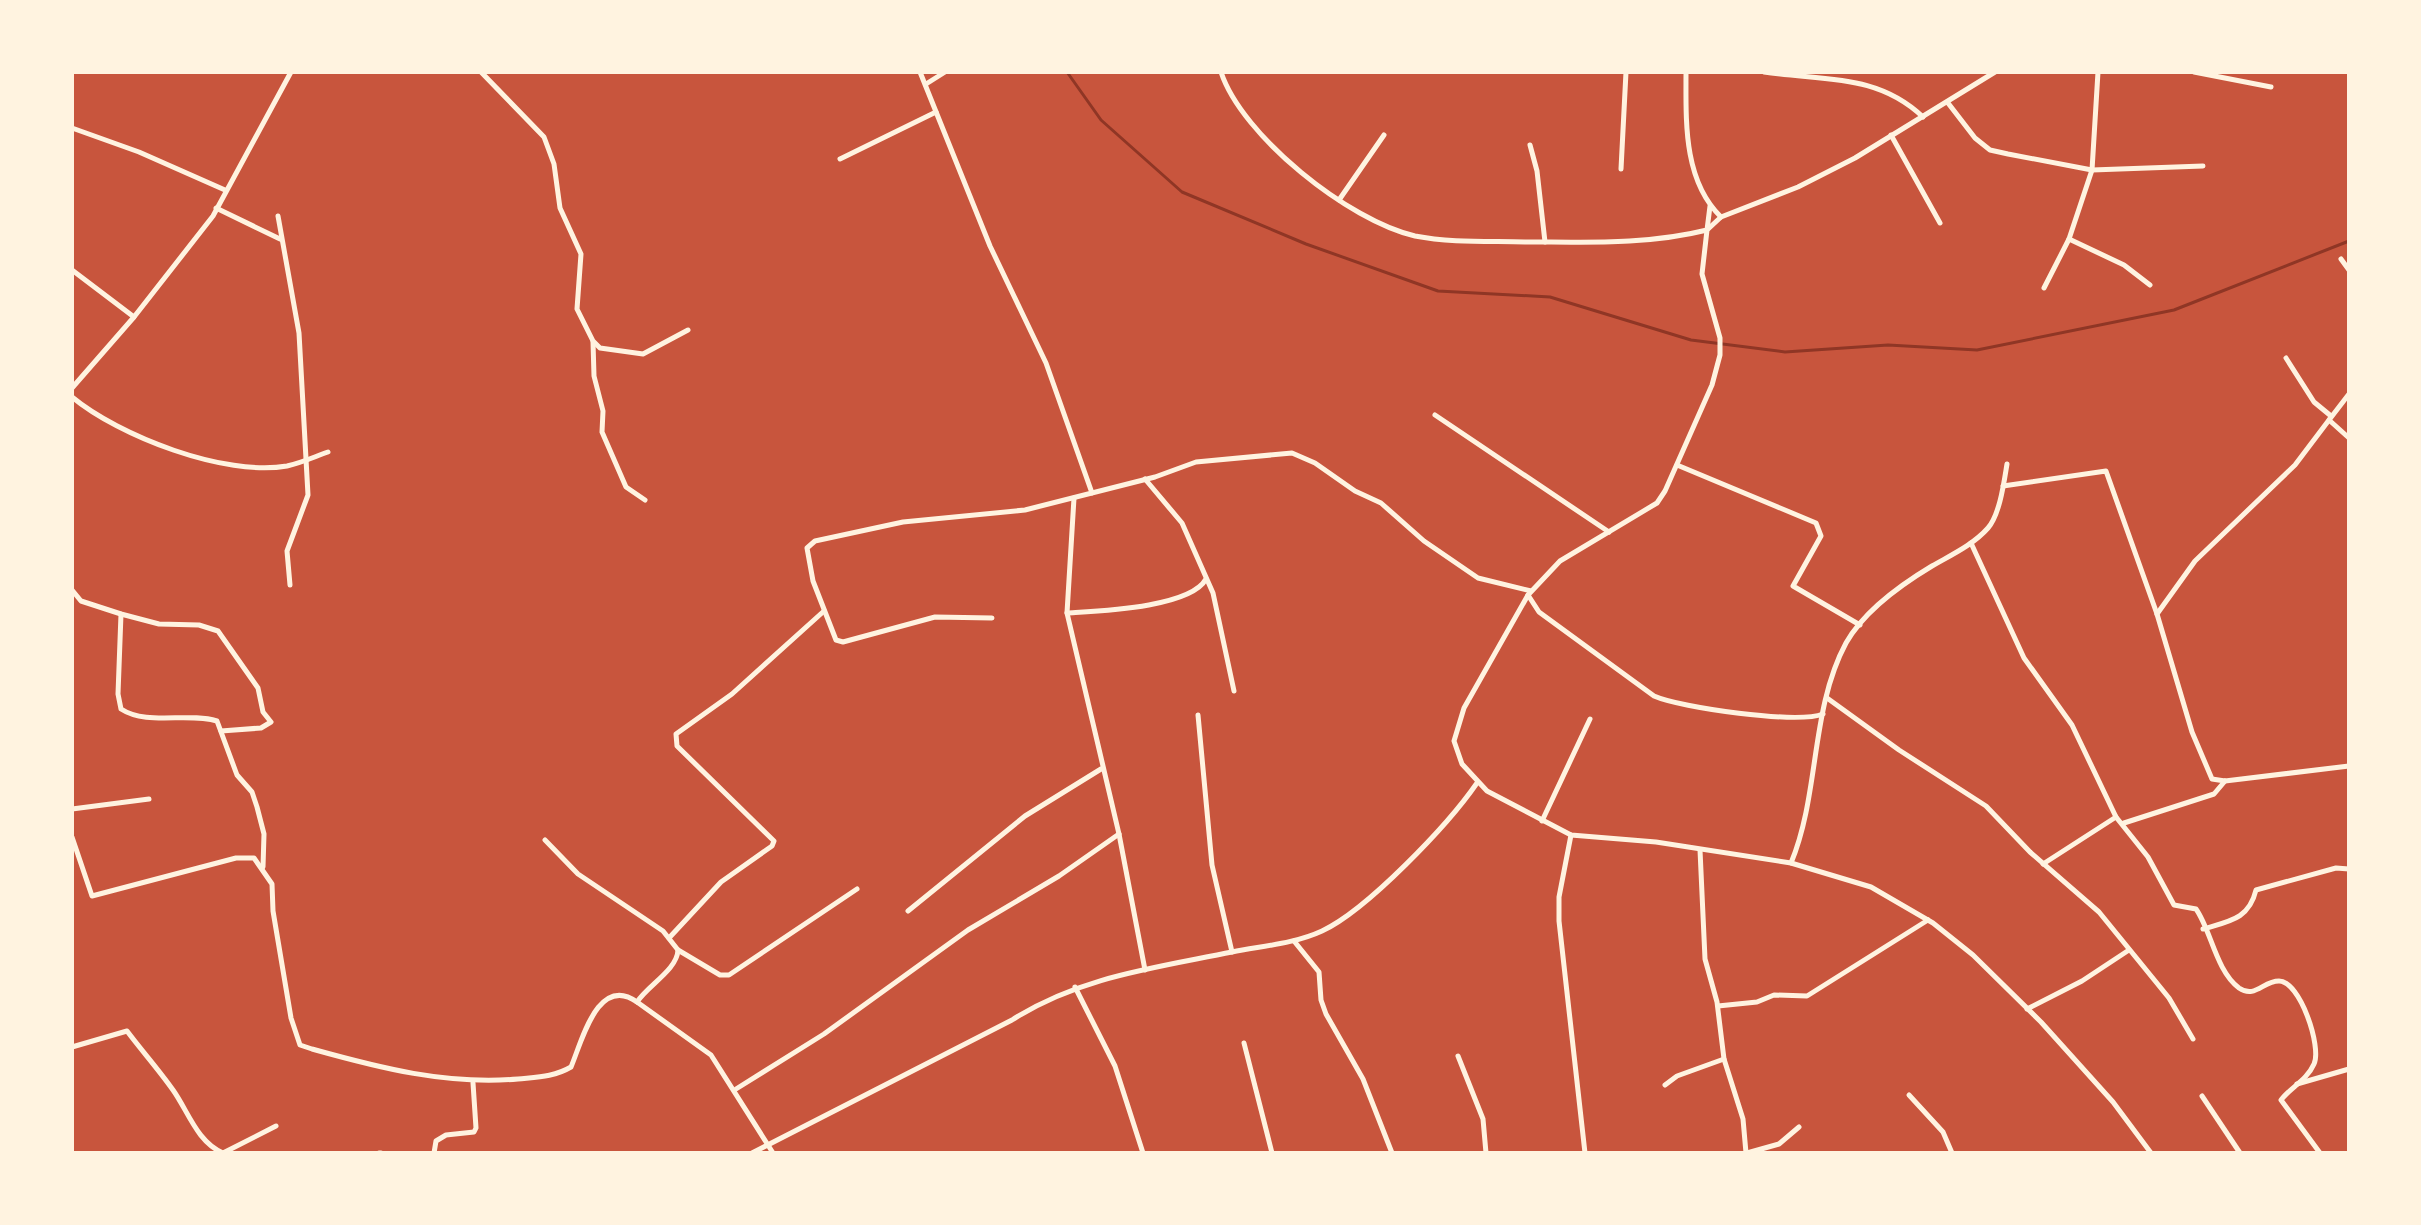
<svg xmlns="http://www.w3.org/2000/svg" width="2421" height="1225" font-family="'Fira Sans Condensed',sans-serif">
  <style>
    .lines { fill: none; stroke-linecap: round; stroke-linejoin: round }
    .stream { stroke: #8f3625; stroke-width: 3 }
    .minor { stroke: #fff3e0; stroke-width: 5 }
  </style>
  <rect width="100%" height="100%" fill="#c8553d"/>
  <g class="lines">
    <polyline class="stream" points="1067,72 1101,120 1182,192 1306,244 1438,291 1550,297 1691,340 1785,352 1888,345 1977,350 2174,310 2349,241"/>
    <g class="minor">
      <polyline points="481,72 544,137 554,164 560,208 581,254 577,309 593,341 600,348 643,354 688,330"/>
      <polyline points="920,72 990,246 1046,363 1092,493"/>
      <path d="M1221 72C1242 136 1349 221 1415 236 1451 243 1489 241 1525 242 1586 242 1647 245 1707 230L1710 206"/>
      <path d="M1686 72C1686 121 1683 180 1721 217"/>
      <path d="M1764 72C1823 81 1877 73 1923 117"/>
      <polyline points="1995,72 1855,158 1798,187 1721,217 1707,230 1702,274 1720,338 1720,355 1712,385 1665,491 1657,503 1560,561 1528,595 1464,708 1454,741 1462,764 1487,791 1571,835 1656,842 1791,863 1871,887 1933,923 1973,955 2041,1022 2113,1102 2151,1153"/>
      <polyline points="2194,72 2271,87"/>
      <polyline points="926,84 945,72"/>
      <polyline points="1948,103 1975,138 1990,150 2008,154 2092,170 2203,166"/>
      <polyline points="72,128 139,152 225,190"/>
      <polyline points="1891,135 1940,223"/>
      <polyline points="1530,145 1537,171 1545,242"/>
      <polyline points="840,159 936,112"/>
      <polyline points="1621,169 1626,72"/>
      <polyline points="1339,200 1384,135"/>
      <polyline points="216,208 280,239"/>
      <polyline points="278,216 299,333 308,495 287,551 290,585"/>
      <polyline points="2069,239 2124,265 2150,285"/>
      <polyline points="2341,259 2349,270"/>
      <polyline points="72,270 134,317"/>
      <polyline points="2044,288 2069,239 2092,170 2098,72"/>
      <polyline points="593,342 594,376 603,411 602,432 626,487 645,500"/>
      <polyline points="2286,358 2314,402 2331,416"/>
      <polyline points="72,388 134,317 213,216 291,72"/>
      <polyline points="2349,394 2329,420 2349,438"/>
      <path d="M72 397C119 436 225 477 287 466 301 463 314 457 328 452"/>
      <polyline points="1435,415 1609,532"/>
      <polyline points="1677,465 1816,523 1821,536 1793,586 1860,625"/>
      <polyline points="1145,479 1182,523 1213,593 1234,691"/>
      <polyline points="2003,486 2106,471 2157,614 2192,732 2212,779 2225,781 2349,766"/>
      <polyline points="1074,498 1067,613 1119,834 1145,970"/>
      <path d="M1971 543 2024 658 2072 725 2116 817 2148 857 2174 905 2196 909C2211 930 2216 971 2239 988 2255 999 2263 981 2279 981 2300 981 2322 1047 2314 1064 2307 1080 2291 1087 2281 1100L2320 1153"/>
      <polyline points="72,590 81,601 121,614 159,624 199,625 218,631 258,688 263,712 271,722 261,728 221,731"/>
      <path d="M1528 595 1539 612 1654 696C1681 708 1797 724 1823 714"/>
      <path d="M1067 613C1097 611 1190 608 1206 579"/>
      <path d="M121 614 118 694 121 709C147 726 187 712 217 721L237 775 252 792 257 807 264 834 263 867"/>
      <polyline points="2157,614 2195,561 2295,465 2329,420"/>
      <polyline points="992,618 935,617 843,642 836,640 813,581 807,548 815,541 903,522 1025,510 1155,477 1196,462 1292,453 1315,463 1355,491 1381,503 1424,541 1478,578 1531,591"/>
      <polyline points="1827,698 1899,750 1986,806 2030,852 2099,912 2169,998 2193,1039"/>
      <path d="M1198 715 1212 865 1232 952C1261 946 1294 944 1322 931 1367 910 1448 825 1477 783"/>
      <polyline points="72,809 149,799"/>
      <polyline points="1542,821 1590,719"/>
      <polyline points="2124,823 2214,794 2225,781"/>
      <polyline points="1571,835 1559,897 1559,921 1585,1153"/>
      <path d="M72 837 92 896 236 858H254L272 884 273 911 291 1018 300 1045 312 1049C380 1068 446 1085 518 1079 537 1077 554 1077 571 1067 582 1041 598 974 637 1002"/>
      <path d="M545 840 578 874 663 931 678 950C677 970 648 985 637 1002L711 1055 773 1153"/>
      <polyline points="1700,850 1705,959 1717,1002 1724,1059 1743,1119 1746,1153"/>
      <path d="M1791 863C1820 793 1810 710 1846 643 1864 611 1902 584 1932 566 1951 555 1973 545 1988 528 2000 514 2004 482 2007 464"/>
      <polyline points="2043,864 2116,817"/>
      <polyline points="908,911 1025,816 1101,769"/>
      <path d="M2203 929C2230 921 2249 919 2256 890L2336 868 2349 869"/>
      <polyline points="669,938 721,882 772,846 774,841 677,746 676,734 732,694 824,611"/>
      <polyline points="1294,941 1319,972 1321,1000 1326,1014 1363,1079 1392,1153"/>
      <polyline points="678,950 720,975 729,975 857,889"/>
      <polyline points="1075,987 1115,1066 1143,1153"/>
      <polyline points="1718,1006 1757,1002 1774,995 1807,996 1928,920"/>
      <polyline points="2027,1009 2082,981 2129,950"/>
      <polyline points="1244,1043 1272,1153"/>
      <path d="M72 1047 127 1031C142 1051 159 1070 173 1090 188 1111 197 1142 223 1153L276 1126"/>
      <polyline points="1458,1056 1483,1119 1486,1153"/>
      <polyline points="2297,1084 2349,1069"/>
      <polyline points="1665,1085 1677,1076 1724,1059"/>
      <polyline points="736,1089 824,1034 968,930 1059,876 1119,834"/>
      <polyline points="1909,1095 1943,1132 1952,1153"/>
      <polyline points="2202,1096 2240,1153"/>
      <polyline points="379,1153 381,1153"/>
      <polyline points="434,1153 436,1141 446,1135 474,1132 476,1128 473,1083"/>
      <path d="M752 1153 1012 1020C1079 977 1154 968 1232 952"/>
      <polyline points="1747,1153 1779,1144 1799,1127"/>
    </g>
  </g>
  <rect width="2421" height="1225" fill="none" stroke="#fff3e0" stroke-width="148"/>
</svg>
